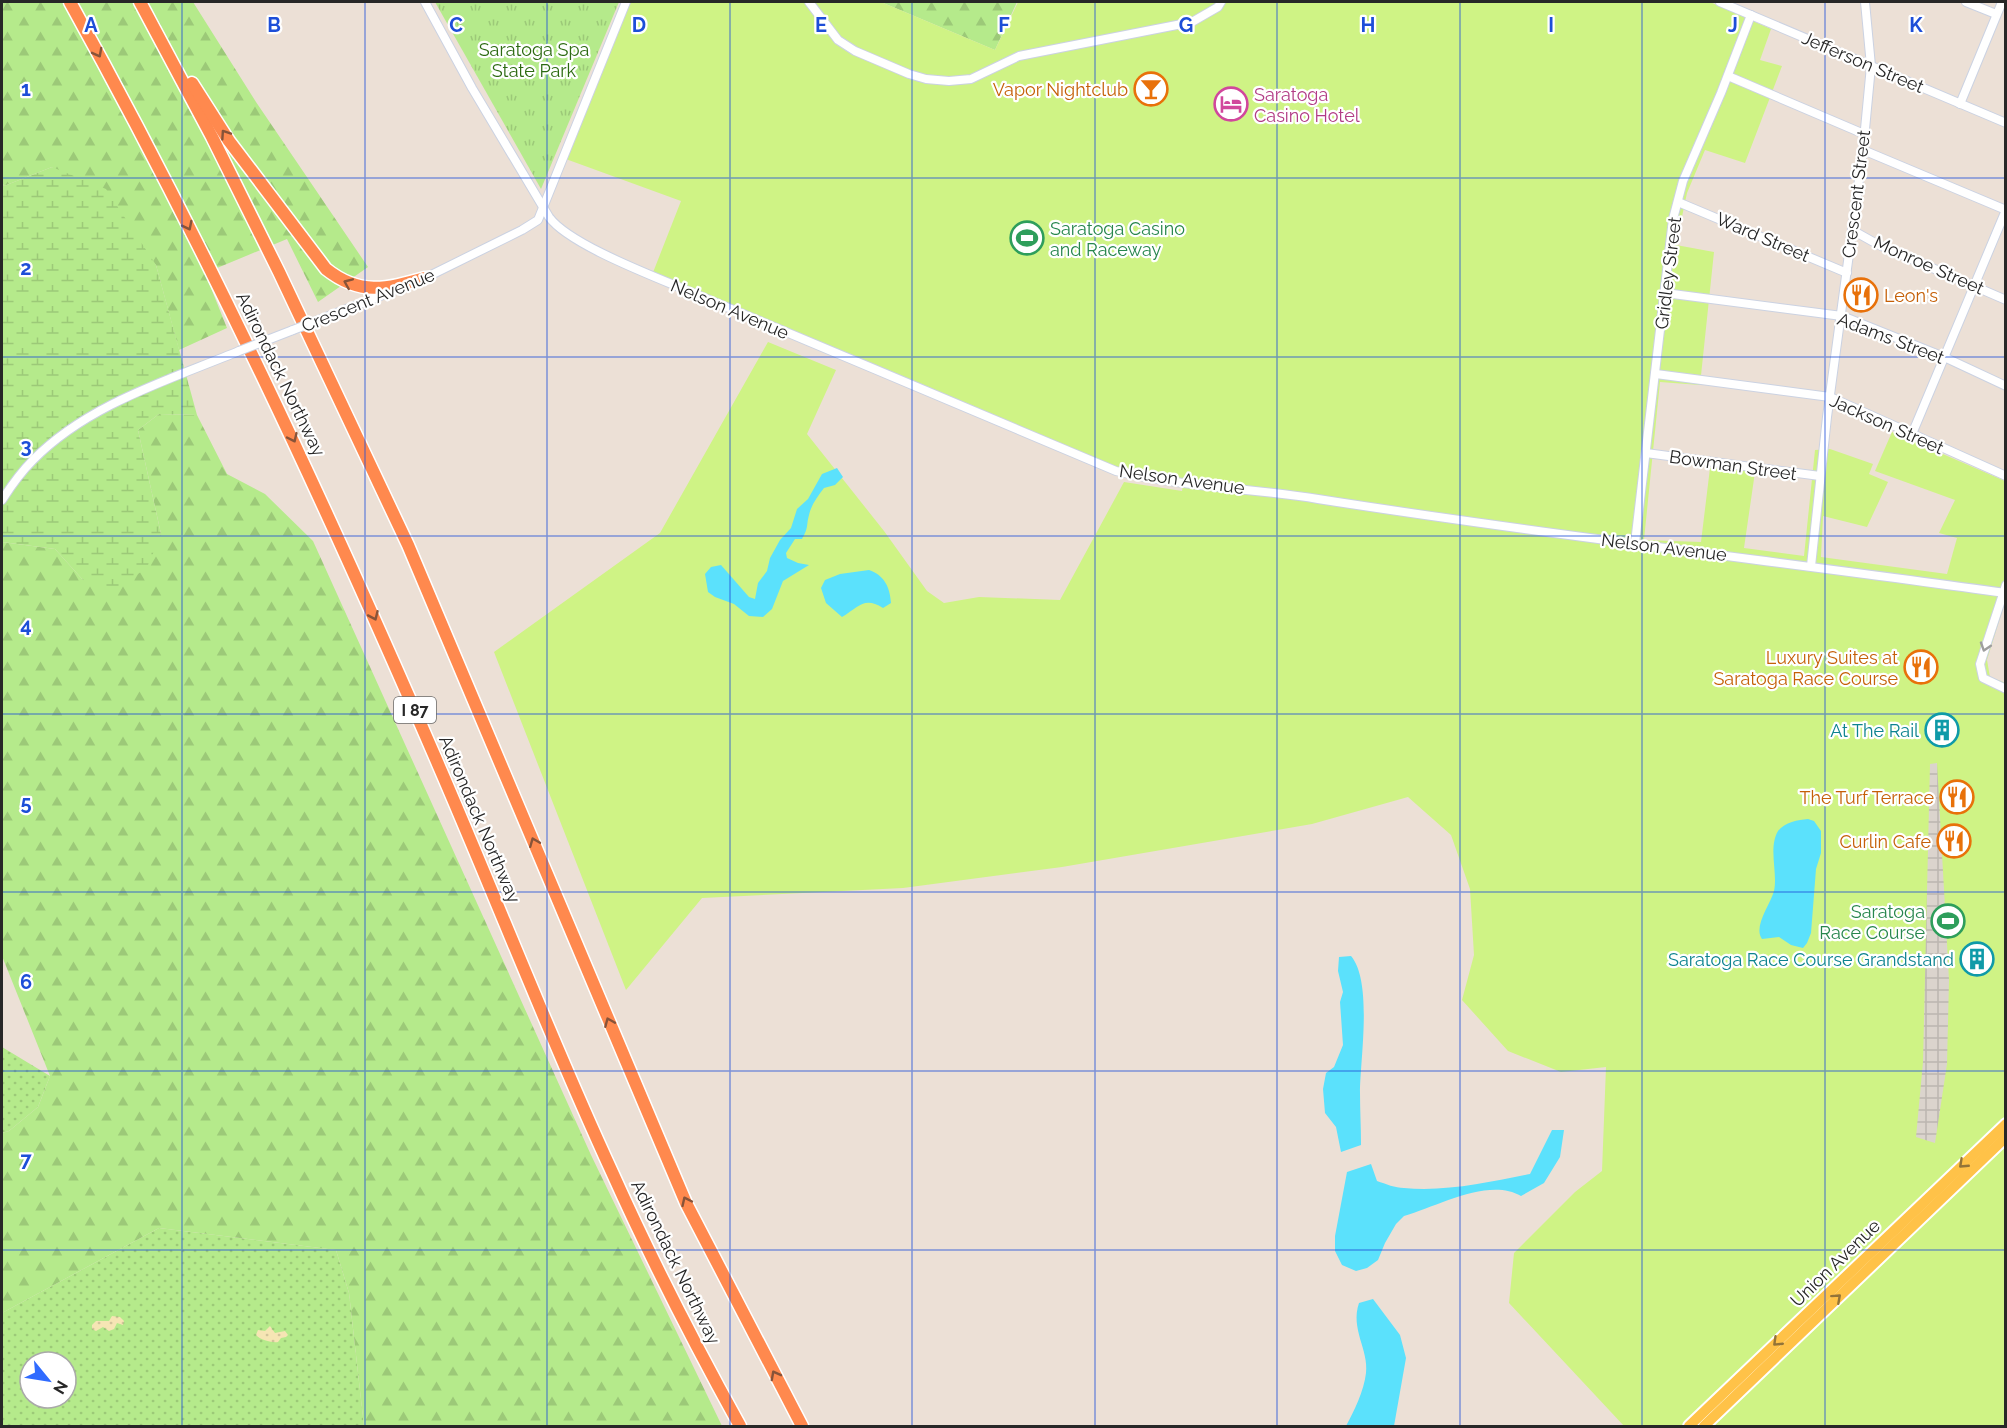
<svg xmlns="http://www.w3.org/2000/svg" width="2007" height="1428" font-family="Raleway,sans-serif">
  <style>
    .grass { fill: url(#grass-dots); fill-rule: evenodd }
    .forest { fill: url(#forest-firs) }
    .wetland { fill: url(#wetland-marsh) }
    .sand { fill: url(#sand-dots) }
    .park { fill: url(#park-tufts) }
    .pitch { fill: #cff385 }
    .plaza { fill: url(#plaza-grid) }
    .water { fill: #5be1fc }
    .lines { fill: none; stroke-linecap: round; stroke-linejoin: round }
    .minor-casing { stroke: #cbd2e2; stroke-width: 10 }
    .major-casing { stroke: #fff; stroke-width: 14 }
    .highway-casing { stroke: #fff; stroke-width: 15 }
    .minor { stroke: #fff; stroke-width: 8 }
    .major { stroke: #ffc248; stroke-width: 10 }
    .highway { stroke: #ff894e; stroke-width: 12 }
    .minor-bridge-casing { stroke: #cbd2e2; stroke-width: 10; stroke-linecap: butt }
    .minor-bridge { stroke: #fff; stroke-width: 8 }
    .oneway { stroke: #885339 }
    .oneway2 { stroke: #9e9e9e }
    .oneway3 { stroke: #937438 }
    .grid { fill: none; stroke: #1d4ed8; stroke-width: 1.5; stroke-opacity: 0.55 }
    .labels { text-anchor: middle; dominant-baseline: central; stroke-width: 4.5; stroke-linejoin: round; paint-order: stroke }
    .shield { fill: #fff; stroke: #686868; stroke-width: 1.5 }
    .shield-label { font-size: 16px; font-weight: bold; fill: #272727 }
    .park-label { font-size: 18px; fill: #2c6a11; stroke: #fff }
    .street-label { font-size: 18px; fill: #272727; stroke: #fff }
    .food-label { font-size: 18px; fill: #c56008; stroke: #fff; text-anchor: end }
    .hotel-label { font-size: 18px; fill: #b23c85; stroke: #fff; text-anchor: start }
    .leisure-label { font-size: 18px; fill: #27864d; stroke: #fff; text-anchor: start }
    .culture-label { font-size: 18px; fill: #0d838f; stroke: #fff; text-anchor: end }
    .grid-label { font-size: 20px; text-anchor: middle; font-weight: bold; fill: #1d4ed8; stroke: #fff; stroke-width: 4.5; stroke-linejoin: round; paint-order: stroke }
  </style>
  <defs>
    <pattern id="grass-dots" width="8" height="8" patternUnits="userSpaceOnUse" patternTransform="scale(1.5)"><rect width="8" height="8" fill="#b5ea8b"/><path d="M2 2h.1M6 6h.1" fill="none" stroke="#9cc978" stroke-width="1.8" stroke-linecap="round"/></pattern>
    <pattern id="forest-firs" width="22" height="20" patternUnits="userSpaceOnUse" patternTransform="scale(1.5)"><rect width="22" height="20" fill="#b5ea8b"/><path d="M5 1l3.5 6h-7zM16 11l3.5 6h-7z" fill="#9cc978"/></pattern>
    <pattern id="wetland-marsh" width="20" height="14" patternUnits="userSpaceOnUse" patternTransform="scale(1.5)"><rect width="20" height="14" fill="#b5ea8b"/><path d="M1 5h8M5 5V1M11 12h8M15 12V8" fill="none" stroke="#9cc978"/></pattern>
    <pattern id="sand-dots" width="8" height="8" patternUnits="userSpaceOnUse" patternTransform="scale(1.5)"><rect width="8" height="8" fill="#f6e5b4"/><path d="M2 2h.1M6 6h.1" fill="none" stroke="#d3c49b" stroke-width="1.8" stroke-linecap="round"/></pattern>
    <pattern id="park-tufts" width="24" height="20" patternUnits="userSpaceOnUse" patternTransform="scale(1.5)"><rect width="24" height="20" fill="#b5ea8b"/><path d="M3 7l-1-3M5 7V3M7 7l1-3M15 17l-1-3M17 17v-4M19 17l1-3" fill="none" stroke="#9cc978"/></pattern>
    <pattern id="plaza-grid" width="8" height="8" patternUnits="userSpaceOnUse" patternTransform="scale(1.5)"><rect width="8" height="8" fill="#dbd4cd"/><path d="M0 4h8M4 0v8" fill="none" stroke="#bcb6b0"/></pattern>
  </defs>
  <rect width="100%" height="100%" fill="#ece0d6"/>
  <g class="grass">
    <polygon points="2,1047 50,1076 38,1107 9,1131 2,1133"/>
    <path d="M159 1228 336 1250 349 1293 364 1426H2V1313ZM30 1362H66V1398H30Z"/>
  </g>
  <g class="forest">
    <polygon points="2,2 193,2 256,102 368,267 318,302 287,239 205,273 227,328 179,350 156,265 52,167 4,186 2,182"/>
    <polygon points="881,2 1017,2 995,50"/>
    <polygon points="159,414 197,415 227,474 265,494 313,541 591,1155 722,1426 364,1426 349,1293 336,1250 159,1228 2,1313 2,1133 9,1131 38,1107 50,1076 2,956 2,542 55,549 83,580 161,534 138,430"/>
  </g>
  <polygon class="wetland" points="52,167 106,189 156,265 197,415 159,414 138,430 161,534 147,568 113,590 83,580 55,549 2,542 2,182 4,186"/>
  <g class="sand">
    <polygon points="112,1316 120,1317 124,1321 123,1325 117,1323 114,1329 109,1331 103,1327 96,1331 92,1329 92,1325 96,1321 109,1321"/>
    <path d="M270 1326 275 1333 285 1331 288 1335 286 1337 281 1338 278 1342C273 1343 260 1340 256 1335L258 1330 265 1331Z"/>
  </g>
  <polygon class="park" points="435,2 619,2 541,189"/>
  <polygon class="pitch" points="627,2 881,2 995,50 1018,2 1710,2 1771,29 1760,60 1782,66 1745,163 1705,150 1687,193 1676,245 1714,252 1700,385 1660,382 1644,540 1701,542 1710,468 1755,472 1744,548 1804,556 1815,450 1830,449 1873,464 1869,474 1888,482 1867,527 1823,516 1821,557 1947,574 1957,538 1939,533 1955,500 1875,471 1892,432 2005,481 2005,602 1987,660 1990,677 2006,683 2005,1426 1624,1426 1509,1303 1514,1253 1575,1192 1602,1171 1606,1067 1561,1072 1508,1051 1462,1000 1474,955 1470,889 1451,835 1408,797 1312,824 1062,867 903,888 702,898 626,990 494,652 660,533 768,342 836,370 807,434 884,531 927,591 944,603 979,597 1060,600 1124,482 1182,491 1184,481 1116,471 652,275 681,201 563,158"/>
  <polygon class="plaza" points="1937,763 1949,980 1947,1064 1935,1143 1916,1137 1923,1062 1930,764"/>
  <g class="water">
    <path d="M837 468 843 477 835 485 824 488C818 496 811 505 809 515 806 526 809 527 802 539H795L786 553 787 558 798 563 809 565 783 581 772 609 763 617 749 616 734 604 715 597 708 592 705 574 711 567 721 565 749 597 755 599 758 583 767 571 770 558 780 540 791 528 797 509 808 499 822 474Z"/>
    <path d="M869 570C884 575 890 587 891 603L883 608C864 596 859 607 842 617L826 603 821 588 825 580 840 574Z"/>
    <path d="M1808 819 1814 821 1821 831V853L1816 869 1811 933 1807 943 1803 948 1791 945 1779 937 1762 939C1753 927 1770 905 1774 891 1778 873 1768 848 1778 831 1785 822 1798 820 1808 819Z"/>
    <path d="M1351 956C1373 982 1360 1059 1360 1093 1360 1110 1361 1127 1361 1145L1341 1152 1336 1127 1325 1113 1323 1089 1326 1073 1334 1067 1343 1045 1340 1002 1343 992 1338 971 1339 957Z"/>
    <path d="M1552 1130H1564L1560 1157 1544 1183 1521 1196C1489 1177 1438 1206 1404 1216L1396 1224 1385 1243 1378 1260 1367 1268 1356 1271 1342 1265 1335 1251V1236L1347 1172 1371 1164 1377 1181C1386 1184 1395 1188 1404 1188 1446 1192 1490 1182 1530 1174Z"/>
    <path d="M1373 1299 1400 1335 1406 1358 1394 1426H1346C1354 1411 1364 1391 1366 1373 1369 1350 1350 1329 1359 1303Z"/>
  </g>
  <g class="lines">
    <defs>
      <g id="minor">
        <path d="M425 2 472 88 549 217C571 247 667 281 705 298 842 356 979 412 1116 471 1182 487 1251 488 1318 499 1546 535 1776 561 2006 593"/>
        <polyline points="809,2 838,40 855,51 909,74 926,79 949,81 971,79 1019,56 1192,22 1218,7 1221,2"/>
        <polyline points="1720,2 2006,123"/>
        <polyline points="1966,2 1996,14"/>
        <polyline points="1728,76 1864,134"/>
        <polyline points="1960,104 2002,2"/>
        <polyline points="1863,150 2006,210"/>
        <polyline points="1678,202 1847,273"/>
        <polyline points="1852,230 1877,244 2006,300"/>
        <polyline points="423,279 522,230 538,220 626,2"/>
        <polyline points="1665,293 1842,316 1944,357 2006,386"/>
        <polyline points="311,323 398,289"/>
        <polyline points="257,344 293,330"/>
        <polyline points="1656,374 1830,397 2006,476"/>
        <polyline points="1912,434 2006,210"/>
        <polyline points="1646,453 1820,476"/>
        <path d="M2 500C11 486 21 472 33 460 88 404 169 380 239 351"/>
        <polyline points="1635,543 1673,219 1683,181 1721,93 1751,15"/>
        <polyline points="1811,566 1827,417 1863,150 1871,66 1865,2"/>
        <polyline points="2006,585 1980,664 1983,678 2006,689"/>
      </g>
      <g id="major">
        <polyline points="1689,1426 2006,1124"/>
        <polyline points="1704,1426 2006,1137"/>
      </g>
      <g id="highway">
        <path d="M70 2C207 249 326 505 438 764 497 900 550 1038 612 1172 651 1259 694 1343 740 1426"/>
        <polyline points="140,2 212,137 279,272 408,545 686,1203 802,1426"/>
        <path d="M192 83 229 141 326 269C360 296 386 289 425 278"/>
      </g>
    </defs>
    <use href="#minor" class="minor-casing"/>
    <use href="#major" class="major-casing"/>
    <use href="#highway" class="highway-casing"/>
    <use href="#minor" class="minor"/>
    <use href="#major" class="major"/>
    <use href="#highway" class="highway"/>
    <defs>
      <g id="minor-bridge">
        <polyline points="293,330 311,323"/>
        <polyline points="239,351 257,344"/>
      </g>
    </defs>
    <use href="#minor-bridge" class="minor-bridge-casing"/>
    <use href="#minor-bridge" class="minor-bridge"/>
  </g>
  <defs><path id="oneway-chevron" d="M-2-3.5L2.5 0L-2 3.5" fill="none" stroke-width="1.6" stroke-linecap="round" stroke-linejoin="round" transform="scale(1.5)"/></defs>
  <g class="oneway">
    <use href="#oneway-chevron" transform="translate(98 53) rotate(62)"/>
    <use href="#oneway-chevron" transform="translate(225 134) rotate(-124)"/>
    <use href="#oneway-chevron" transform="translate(188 226) rotate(63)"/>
    <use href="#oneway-chevron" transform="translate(348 283) rotate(-157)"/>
    <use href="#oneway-chevron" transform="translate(293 438) rotate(65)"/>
    <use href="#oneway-chevron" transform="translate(374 616) rotate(66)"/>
    <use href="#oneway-chevron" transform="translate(534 842) rotate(-112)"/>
    <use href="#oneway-chevron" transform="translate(609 1022) rotate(-113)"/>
    <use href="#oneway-chevron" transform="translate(686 1201) rotate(-115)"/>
    <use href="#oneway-chevron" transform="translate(775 1375) rotate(-118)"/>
  </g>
  <use class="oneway2" href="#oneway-chevron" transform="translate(1985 647) rotate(108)"/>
  <g class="oneway3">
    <use href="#oneway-chevron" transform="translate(1963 1164) rotate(137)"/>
    <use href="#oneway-chevron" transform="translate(1837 1298) rotate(-42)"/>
    <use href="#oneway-chevron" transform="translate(1777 1342) rotate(136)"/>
  </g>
  <path class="grid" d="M182 2V1426M365 2V1426M547 2V1426M730 2V1426M912 2V1426M1095 2V1426M1277 2V1426M1460 2V1426M1642 2V1426M1825 2V1426M2 178H2006M2 357H2006M2 536H2006M2 714H2006M2 892H2006M2 1071H2006M2 1250H2006"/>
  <defs>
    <symbol id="bar-ring" viewBox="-11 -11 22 22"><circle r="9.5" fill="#fff" stroke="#e8710a" stroke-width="1.5"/><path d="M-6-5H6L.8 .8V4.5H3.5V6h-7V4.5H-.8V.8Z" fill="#e8710a"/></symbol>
    <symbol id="hotel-ring" viewBox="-11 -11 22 22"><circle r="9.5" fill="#fff" stroke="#d1479c" stroke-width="1.5"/><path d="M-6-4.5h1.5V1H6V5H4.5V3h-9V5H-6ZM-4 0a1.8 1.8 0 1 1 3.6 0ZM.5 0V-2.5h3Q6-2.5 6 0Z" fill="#d1479c"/></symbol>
    <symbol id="stadium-ring" viewBox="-11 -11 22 22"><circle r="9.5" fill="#fff" stroke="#2e9e5b" stroke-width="1.5"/><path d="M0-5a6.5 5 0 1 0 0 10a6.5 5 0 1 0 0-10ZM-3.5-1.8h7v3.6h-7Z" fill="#2e9e5b"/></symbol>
    <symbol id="restaurant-ring" viewBox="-11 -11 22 22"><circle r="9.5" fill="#fff" stroke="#e8710a" stroke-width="1.5"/><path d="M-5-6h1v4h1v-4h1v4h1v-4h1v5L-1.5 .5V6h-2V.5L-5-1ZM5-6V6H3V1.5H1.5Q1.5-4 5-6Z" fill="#e8710a"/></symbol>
    <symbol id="building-ring" viewBox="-11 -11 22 22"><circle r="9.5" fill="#fff" stroke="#0f9aa8" stroke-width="1.5"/><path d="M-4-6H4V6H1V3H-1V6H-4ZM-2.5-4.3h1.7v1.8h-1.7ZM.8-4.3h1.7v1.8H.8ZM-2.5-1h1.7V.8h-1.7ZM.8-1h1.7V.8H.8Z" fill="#0f9aa8"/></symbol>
  </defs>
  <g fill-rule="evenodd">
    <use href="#bar-ring" x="1132" y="70" width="38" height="38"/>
    <use href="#hotel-ring" x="1212" y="85" width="38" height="38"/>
    <use href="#stadium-ring" x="1008" y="219" width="38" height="38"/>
    <use href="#restaurant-ring" x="1842" y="276" width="38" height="38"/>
    <use href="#restaurant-ring" x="1902" y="648" width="38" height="38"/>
    <use href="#building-ring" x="1923" y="711" width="38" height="38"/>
    <use href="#restaurant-ring" x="1938" y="778" width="38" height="38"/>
    <use href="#restaurant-ring" x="1935" y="822" width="38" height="38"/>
    <use href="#stadium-ring" x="1929" y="902" width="38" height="38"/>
    <use href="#building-ring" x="1958" y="940" width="38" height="38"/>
  </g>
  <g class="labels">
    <rect class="shield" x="394" y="697" width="42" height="26" rx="4.5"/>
    <g class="shield-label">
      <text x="415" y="710">I 87</text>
    </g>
    <g class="park-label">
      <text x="534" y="49">Saratoga Spa<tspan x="534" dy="21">State Park</tspan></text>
    </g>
    <g class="street-label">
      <text transform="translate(1863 62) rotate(23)">Jefferson Street</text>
      <text transform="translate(1856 194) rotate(-83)">Crescent Street</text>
      <text transform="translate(1763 237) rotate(23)">Ward Street</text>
      <text transform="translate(1929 265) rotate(24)">Monroe Street</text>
      <text transform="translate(1668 273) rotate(-83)">Gridley Street</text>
      <text transform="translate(368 300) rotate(-22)">Crescent Avenue</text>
      <text transform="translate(730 309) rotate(23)">Nelson Avenue</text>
      <text transform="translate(1891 338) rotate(21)">Adams Street</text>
      <text transform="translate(281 374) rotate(64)">Adirondack Northway</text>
      <text transform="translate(1887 424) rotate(24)">Jackson Street</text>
      <text transform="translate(1733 465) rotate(8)">Bowman Street</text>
      <text transform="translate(1182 479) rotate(8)">Nelson Avenue</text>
      <text transform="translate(1664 547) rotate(7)">Nelson Avenue</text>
      <text transform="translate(480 819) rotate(67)">Adirondack Northway</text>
      <text transform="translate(676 1262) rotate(64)">Adirondack Northway</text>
      <text transform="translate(1835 1263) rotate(-44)">Union Avenue</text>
    </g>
    <g class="food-label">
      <text x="1128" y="89">Vapor Nightclub</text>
      <text x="1884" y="295" text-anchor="start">Leon's</text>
      <text x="1898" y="657">Luxury Suites at<tspan x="1898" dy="21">Saratoga Race Course</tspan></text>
      <text x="1934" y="797">The Turf Terrace</text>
      <text x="1931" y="841">Curlin Cafe</text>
    </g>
    <g class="hotel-label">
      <text x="1254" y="94">Saratoga<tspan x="1254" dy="21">Casino Hotel</tspan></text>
    </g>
    <g class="leisure-label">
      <text x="1050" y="228">Saratoga Casino<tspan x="1050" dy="21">and Raceway</tspan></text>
      <text x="1925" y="911" text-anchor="end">Saratoga<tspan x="1925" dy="21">Race Course</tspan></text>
    </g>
    <g class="culture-label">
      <text x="1919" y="730">At The Rail</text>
      <text x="1954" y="959">Saratoga Race Course Grandstand</text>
    </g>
  </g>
  <g class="grid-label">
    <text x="91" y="32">A</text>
    <text x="274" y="32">B</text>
    <text x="456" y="32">C</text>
    <text x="639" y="32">D</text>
    <text x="821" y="32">E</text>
    <text x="1004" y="32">F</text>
    <text x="1186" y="32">G</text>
    <text x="1368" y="32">H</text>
    <text x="1551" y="32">I</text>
    <text x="1733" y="32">J</text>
    <text x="1916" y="32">K</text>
    <text x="26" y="96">1</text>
    <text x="26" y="275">2</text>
    <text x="26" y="453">3</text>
    <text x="26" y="632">4</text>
    <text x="26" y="810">5</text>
    <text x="26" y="989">6</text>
    <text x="26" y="1167">7</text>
  </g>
  <rect width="2007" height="1428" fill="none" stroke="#272727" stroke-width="6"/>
  <g transform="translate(48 1380) rotate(120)"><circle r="28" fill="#ffffff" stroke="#a9a9a9" stroke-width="1.5"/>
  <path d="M0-4.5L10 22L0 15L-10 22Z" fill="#306bff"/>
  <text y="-9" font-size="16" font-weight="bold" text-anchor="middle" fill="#272727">N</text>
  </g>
</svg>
